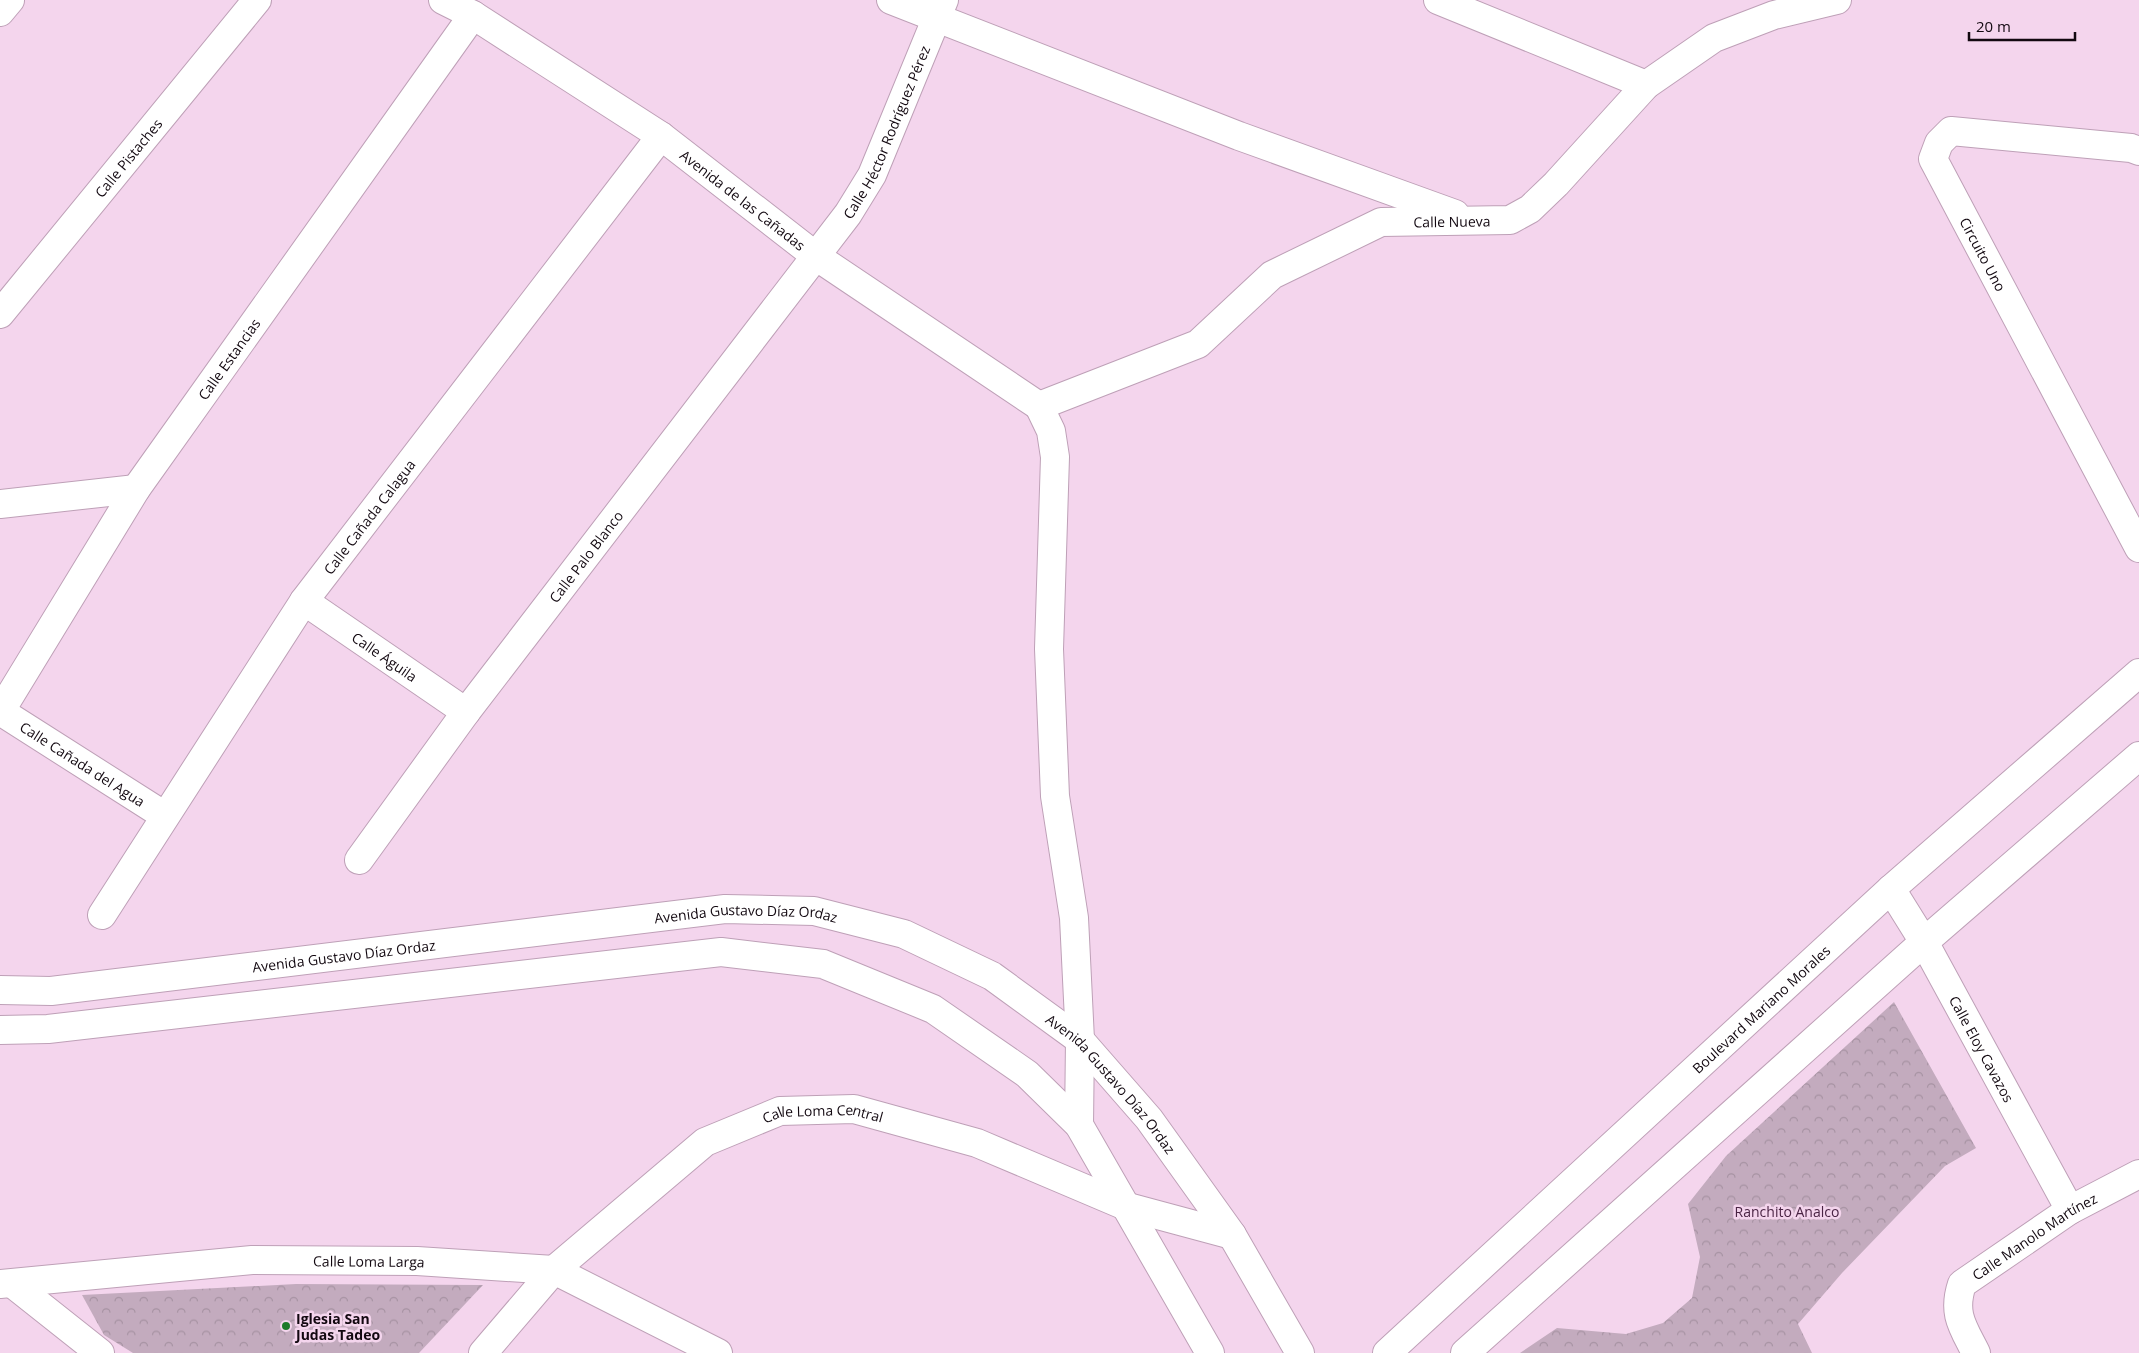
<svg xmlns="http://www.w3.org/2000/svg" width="2139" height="1353" font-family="'Open Sans',sans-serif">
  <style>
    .park { fill: url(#park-crowns) }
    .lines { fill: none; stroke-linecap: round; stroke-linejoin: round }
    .minor-casing { stroke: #bea0b7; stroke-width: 30 }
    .minor { stroke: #fff; stroke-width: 28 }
    .poi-dot { fill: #1d7a2a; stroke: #f4d5ed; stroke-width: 2 }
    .labels { text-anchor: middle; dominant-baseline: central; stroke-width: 5; stroke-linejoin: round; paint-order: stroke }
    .street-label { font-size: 14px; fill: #120810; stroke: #f4d5ed }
    .park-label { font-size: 14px; fill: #4a2444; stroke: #f4d5ed }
    .poi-label { font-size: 14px; font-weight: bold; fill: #120810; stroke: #f4d5ed; text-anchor: start }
  </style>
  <defs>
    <pattern id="park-crowns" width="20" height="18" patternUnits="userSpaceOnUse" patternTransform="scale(1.25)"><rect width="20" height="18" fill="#c3abbe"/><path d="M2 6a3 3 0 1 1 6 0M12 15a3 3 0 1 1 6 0" fill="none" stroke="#a692a2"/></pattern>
  </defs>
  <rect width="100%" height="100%" fill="#f4d5ed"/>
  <g class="park">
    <polygon points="1894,1002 1976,1148 1945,1166 1842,1273 1798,1324 1812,1353 1520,1353 1557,1328 1626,1334 1663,1323 1692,1298 1700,1257 1688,1204 1726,1156"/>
    <polygon points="296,1284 483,1285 419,1353 133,1353 104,1335 82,1295"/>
  </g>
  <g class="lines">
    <defs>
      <g id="minor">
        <path id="s1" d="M443 0 473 15 661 136 817 257 1039 406"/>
        <polyline points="891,0 1239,136 1455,214"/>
        <polyline points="1438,0 1646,85"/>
        <polyline points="0,12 10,0"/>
        <path id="s2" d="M2139 151 2131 148 1951 131 1939 143 1933 159 2139 548"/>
        <path id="s3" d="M0 314 257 0"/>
        <path id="s4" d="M1039 406 1198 344 1272 275 1381 222 1510 220 1530 209 1556 184 1646 85 1714 38 1774 15 1837 0"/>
        <polyline points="1039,406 1051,431 1055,457 1049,649 1055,796 1074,918 1080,1040 1079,1125"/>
        <polyline points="0,504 136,489"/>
        <path id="s5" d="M304 601 466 712"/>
        <path id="s6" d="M0 711 165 816"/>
        <path id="s7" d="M0 712 136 489 473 15"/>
        <path id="s8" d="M359 860 466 712 848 214 872 175 944 0"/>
        <path id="s9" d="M1891 889 1924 942 2070 1210"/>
        <path id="s10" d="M102 915 304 601 661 136"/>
        <path id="s11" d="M0 990 51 991 725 909 814 911 904 934 992 976 1080 1040 1149 1119 1232 1235 1300 1353"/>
        <polyline points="0,1030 48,1029 721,952 823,964 933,1009 1027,1074 1079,1125 1210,1353"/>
        <path id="s12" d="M0 1284 252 1260 417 1261 554 1270 718 1353"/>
        <polyline points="13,1284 100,1353"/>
        <path id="s13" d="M483 1353 554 1270 705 1142 780 1111 854 1109 977 1143 1128 1207 1232 1235"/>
        <path id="s14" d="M1387 1353 1891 889 2139 673"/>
        <polyline points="1465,1353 1924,942 2139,756"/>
        <path id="s15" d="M1976 1353C1963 1327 1952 1314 1962 1284L2070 1210 2139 1174"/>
      </g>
    </defs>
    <use href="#minor" class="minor-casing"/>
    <use href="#minor" class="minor"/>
  </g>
  <circle class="poi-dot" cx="286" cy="1326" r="5"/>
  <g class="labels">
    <g class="street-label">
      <text stroke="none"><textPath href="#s8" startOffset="901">Calle Héctor Rodríguez Pérez</textPath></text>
      <text stroke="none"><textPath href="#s3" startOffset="202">Calle Pistaches</textPath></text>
      <text stroke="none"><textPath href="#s1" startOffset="361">Avenida de las Cañadas</textPath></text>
      <text stroke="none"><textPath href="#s4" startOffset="464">Calle Nueva</textPath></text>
      <text stroke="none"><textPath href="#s2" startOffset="331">Circuito Uno</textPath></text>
      <text stroke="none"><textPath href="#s7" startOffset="421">Calle Estancias</textPath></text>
      <text stroke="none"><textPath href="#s10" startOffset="480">Calle Cañada Calagua</textPath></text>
      <text stroke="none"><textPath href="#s8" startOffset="379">Calle Palo Blanco</textPath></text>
      <text stroke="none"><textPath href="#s5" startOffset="98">Calle Águila</textPath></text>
      <text stroke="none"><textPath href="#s6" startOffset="98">Calle Cañada del Agua</textPath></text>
      <text stroke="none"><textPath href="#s11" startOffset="751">Avenida Gustavo Díaz Ordaz</textPath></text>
      <text stroke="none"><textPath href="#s11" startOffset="346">Avenida Gustavo Díaz Ordaz</textPath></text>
      <text stroke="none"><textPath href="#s14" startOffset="508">Boulevard Mariano Morales</textPath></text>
      <text stroke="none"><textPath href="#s9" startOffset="184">Calle Eloy Cavazos</textPath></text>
      <text stroke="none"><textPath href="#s11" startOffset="1171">Avenida Gustavo Díaz Ordaz</textPath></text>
      <text stroke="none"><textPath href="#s13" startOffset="431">Calle Loma Central</textPath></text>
      <text stroke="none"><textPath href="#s15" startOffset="160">Calle Manolo Martínez</textPath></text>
      <text stroke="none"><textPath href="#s12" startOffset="370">Calle Loma Larga</textPath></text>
    </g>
    <g class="park-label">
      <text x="1787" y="1211">Ranchito Analco</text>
    </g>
    <g class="poi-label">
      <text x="296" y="1318">Iglesia San<tspan x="296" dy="16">Judas Tadeo</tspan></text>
    </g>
  </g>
  <path d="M1969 32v8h106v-8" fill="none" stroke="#120810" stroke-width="2.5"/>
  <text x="1976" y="32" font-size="15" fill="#120810" stroke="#f4d5ed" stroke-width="4" paint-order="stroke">20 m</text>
</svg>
